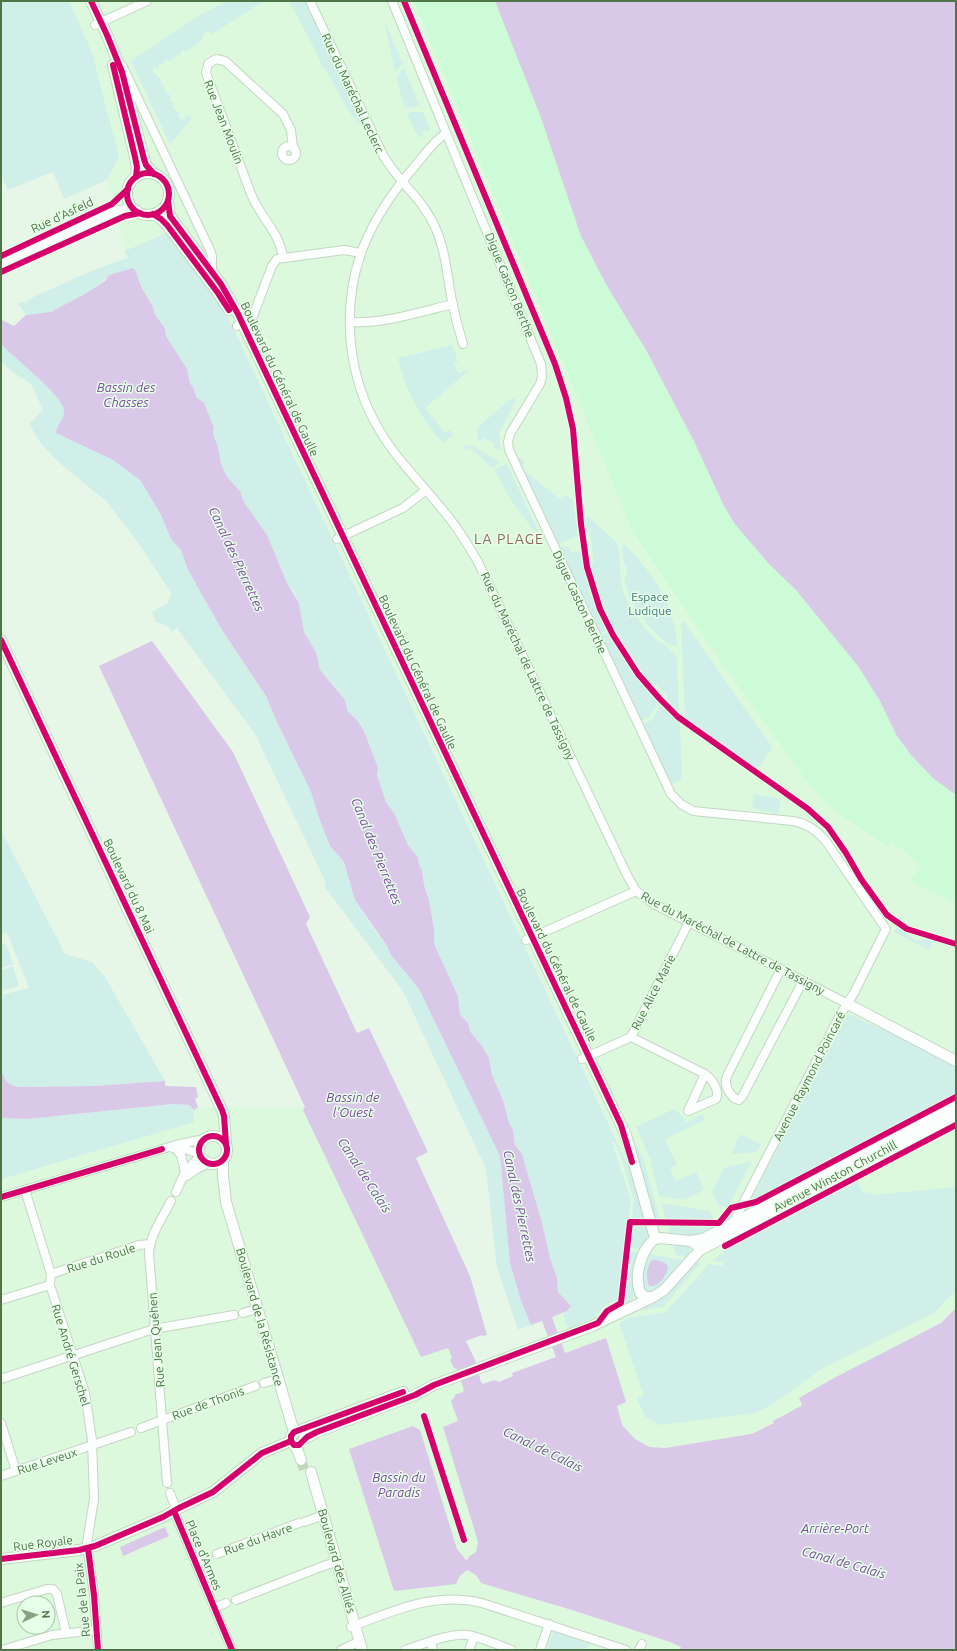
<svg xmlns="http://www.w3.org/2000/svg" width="957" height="1651" font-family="Ubuntu,sans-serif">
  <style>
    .residential { fill: #dcf9de; fill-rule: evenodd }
    .green { fill: #d0efe9 }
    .sand { fill: #cdfbd7 }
    .water { fill: #d9c8e7 }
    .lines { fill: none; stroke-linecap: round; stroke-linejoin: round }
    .tertiary-tunnel { stroke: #c0d6c0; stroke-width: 10; stroke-dasharray: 10 5; stroke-linecap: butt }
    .minor-casing { stroke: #c3d6c2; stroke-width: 10 }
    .tertiary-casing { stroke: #c3d6c2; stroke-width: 12 }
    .minor { stroke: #fbfefc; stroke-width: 8 }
    .tertiary { stroke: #fbfefc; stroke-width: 10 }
    .cycleway-casing { stroke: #e6ffe8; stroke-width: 8 }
    .cycleway { stroke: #d6006c; stroke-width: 6 }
    .labels { text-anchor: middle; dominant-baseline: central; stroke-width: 3; stroke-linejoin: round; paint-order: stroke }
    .street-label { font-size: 12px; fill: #4f7446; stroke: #e6ffe8 }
    .park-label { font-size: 12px; fill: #407680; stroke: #e6ffe8 }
    .water-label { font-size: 13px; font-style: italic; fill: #7e489e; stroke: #e6ffe8 }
    .quarter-label { font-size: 14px; letter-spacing: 1px; fill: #91645e; stroke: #e6ffe8 }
  </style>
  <rect width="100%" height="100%" fill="#e6f7e8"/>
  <g class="residential">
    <polygon points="69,1 414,1 635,538 731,676 811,787 826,803 887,845 892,840 921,866 910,881 956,903 956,1308 941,1323 834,1378 800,1398 802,1404 801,1406 774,1421 774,1423 763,1428 762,1430 751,1434 678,1446 656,1448 649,1447 635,1439 622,1425 617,1406 626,1402 606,1338 567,1353 564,1350 552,1317 563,1313 568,1329 589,1320 602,1311 607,1304 624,1249 631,1200 616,1150 611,1142 616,1139 226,313 166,233 125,251 107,180 119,157"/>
    <path d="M198 1107H305L304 1110 421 1357 447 1348H448L452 1358 450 1359 454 1368H455L457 1370 464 1390V1391L454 1395 452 1400 458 1421 443 1427 478 1542 476 1552 471 1557 472 1573 478 1577 480 1582 670 1642 681 1647 680 1649 683 1650H1V1181L5 1178 194 1122V1110ZM24 1603H48V1627H24Z"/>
  </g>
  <g class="green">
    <polygon points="1,1 69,1 92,53 119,157 107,180 64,199 53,172 8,190 1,175"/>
    <polygon points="228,1 264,1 212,34 209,31 206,31 201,40 195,46 194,46 187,51 183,50 179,56 177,55 170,61 166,59 162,65 160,64 157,68 155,67 152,70 161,80 161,84 165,87 164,91 171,96 170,100 174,104 173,108 180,113 178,116 182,120 185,119 189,115 192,118 170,145 131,61 198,16"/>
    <path d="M289 1H305L365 128C351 121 334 84 326 70L323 68 312 44Z"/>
    <polygon points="385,23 403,64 395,72"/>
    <polygon points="404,68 419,104 419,106 406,108 404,106 396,77"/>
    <polygon points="410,112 423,112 430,129 429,132 425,130 422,134 424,135 422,138 416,133 407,115"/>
    <path d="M166 233 226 313 633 1176 645 1220H632L634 1201 621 1156 614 1141 612 1142 631 1200 620 1299 607 1304 595 1317 568 1329 563 1313 567 1311 571 1306 558 1292 557 1278 550 1258 542 1223 522 1154 515 1145 513 1130 509 1123 503 1100 492 1075 489 1058 482 1046 470 1030 468 1023 460 1016 458 996 434 944V929L429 900 424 885 422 870 419 865 418 858 408 845 394 813 386 802 377 775 378 768 364 731 357 720 348 712 345 700 320 670 316 652 304 632 300 608 295 594 287 583 267 535 244 502 240 491 228 478 221 464 218 447 213 434 214 428 196 397 194 389 190 383 187 369 166 336 165 328 155 315 153 307 137 279 136 271 109 275C97 290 69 304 51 312 43 315 35 315 26 315L18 304 20 302 26 303 31 298 96 269 128 258 125 251Z"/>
    <path d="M1 344C13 357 63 396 64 410 65 419 56 425 56 433L113 460 141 481 161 515 171 539 181 550 188 570 222 630 266 696 277 722 311 792 318 815 330 846 344 862 355 900 375 931 387 946 391 955 419 989 500 1156 510 1264 521 1301 531 1325 518 1330 497 1268 486 1169 403 991 324 886 326 883 255 734 177 628 172 632 167 625 156 622 152 612 168 603 171 593 140 545 106 501 55 459 40 442 29 424 43 410 31 384 11 371 1 361Z"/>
    <path d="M452 345 458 362 454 363 458 373 468 369V371L425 408 445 433 450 430 453 435 443 443C421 419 405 390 398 358Z"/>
    <polygon points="513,397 516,400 499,433 501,451 494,448 495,443 483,438 481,442 478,439 477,435 479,426"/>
    <polygon points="467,445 471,445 500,462 493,468 469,447 466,450 462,448"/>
    <polygon points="516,459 522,459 525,463 521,468 561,500 566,495 573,501 578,536 556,545"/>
    <polygon points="507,464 539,532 534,531 511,500 494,469"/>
    <path d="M586 516 589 517 617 543 619 550 621 582 624 594 633 612 648 632 658 641 669 648 677 658 679 712 665 699 667 696 656 684 654 686C623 650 601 609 590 563L594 562 590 531H585L583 519Z"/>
    <path d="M625 545C649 569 668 595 675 629 676 635 678 642 676 647 657 642 625 600 625 579 625 576 627 573 627 570L624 563 622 548V546Z"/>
    <polygon points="568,546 571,552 580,551 590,594 606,631 601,633 600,632 598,632 559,550 561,547"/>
    <polygon points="684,622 772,747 759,768 755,768 685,718 681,623"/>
    <polygon points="607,632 628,666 659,704 648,717 642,720 641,718 639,719 600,637"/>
    <polygon points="661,705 680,724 682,775 680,781 669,785 641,725 652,720"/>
    <polygon points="754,794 781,799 778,814 752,808"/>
    <path d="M1 830 65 954 92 962 105 977 165 1081 94 1086 21 1087C8 1085 6 1082 1 1070V995L29 988 7 933 1 934Z"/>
    <polygon points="896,927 899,927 916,941 928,939 933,941 929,950 894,932"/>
    <polygon points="6,943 13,964 1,968 1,945"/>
    <polygon points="13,966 19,986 1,991 1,970"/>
    <path d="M848 1014C866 1023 949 1056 956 1069V1130L857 1181 863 1193 868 1192 873 1195 956 1187V1290L934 1313 823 1368 771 1405 755 1413 660 1425 645 1417 637 1398 644 1396 619 1324 628 1318 666 1312 709 1264 723 1266V1262L712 1261 722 1253V1255Z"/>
    <polygon points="173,1104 189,1105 194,1110 194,1122 5,1178 1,1181 1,1118 27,1119"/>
    <polygon points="674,1109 683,1117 686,1123 702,1114 705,1120 665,1139 677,1165 670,1168 676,1181 696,1172 704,1190 684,1200 659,1196 649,1156 636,1127"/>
    <polygon points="740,1134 761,1144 757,1152 731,1154"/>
    <polygon points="632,1139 643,1157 660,1220 654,1220"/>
    <polygon points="752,1161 728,1207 718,1205 712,1191 724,1168"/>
    <polygon points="662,1203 709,1211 714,1220 666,1220"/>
    <polygon points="632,1225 647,1225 650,1235 643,1250 629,1247"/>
    <polygon points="668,1226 717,1226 718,1229 702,1237 670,1236"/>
    <polygon points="673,1244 689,1246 691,1249 687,1257 676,1255"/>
    <polygon points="629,1251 641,1253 634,1295 631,1301 623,1306"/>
    <path d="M650 1254 683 1260 660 1287 647 1293C638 1285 645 1263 650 1254Z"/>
    <polygon points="694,1262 701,1263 663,1307 637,1311 636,1309"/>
    <polygon points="554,1631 589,1644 586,1650 546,1650"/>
  </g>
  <polygon class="sand" points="414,1 554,1 956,710 956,903 910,881 921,866 892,841 887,846 843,817 826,803 811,787 731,676 634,535"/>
  <g class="water">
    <polygon points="495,1 956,1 956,795 933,778 912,756 897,736 880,701 858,666 796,590 768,563 735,524 724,506 694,441 646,350 607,286 581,236 540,115"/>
    <path d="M133 268 136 271 138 279 143 290 153 307 155 315 165 328 166 336 187 369 190 383 194 389 196 397 204 403 214 428 213 434 218 447 221 464 228 478 240 491 244 502 267 535 287 583 299 603 304 632 316 652 320 670 345 700 348 712 357 720 364 731 378 768 377 775 386 802 394 813 408 845 418 858 419 865 422 870 424 885 429 900 434 929V944L458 996 460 1015 468 1023 470 1031 482 1046 489 1058 492 1075 503 1100 509 1123 513 1130 515 1145 522 1154 542 1223 550 1258 557 1278 558 1292 571 1306 567 1311 552 1317 565 1353 606 1338 626 1402 617 1406 622 1425 635 1439 649 1447 665 1448 751 1434C759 1431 765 1427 774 1423L773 1421 801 1406 802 1404 799 1398 834 1378 941 1323 956 1308V1650H683L680 1649 681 1647 670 1642 575 1611 481 1583 476 1575 467 1570 459 1577 456 1584 394 1591 349 1449 413 1426 420 1430 457 1549 466 1560 468 1559V1557L476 1552 478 1542 443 1427 458 1421 451 1401 455 1396 454 1395 463 1392 464 1390 457 1370 456 1368 454 1369 450 1359 452 1358 448 1348 421 1357 303 1110 305 1107 99 666 152 641 233 752 310 917 306 924 357 1033 369 1028 428 1152 416 1158 470 1276 487 1335 483 1336 482 1335 466 1341 475 1360 481 1382 483 1384 494 1380 499 1382 513 1376 512 1373 556 1357 542 1321 531 1325 521 1301 510 1263 500 1156 419 989 391 955 387 946 355 900 344 862 330 846 318 815 311 792 277 722 266 696 222 630 188 570 181 550 171 539 161 515 141 481 113 460 56 433C56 425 65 419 64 410 63 396 13 357 1 344L2 320 14 326 26 315 51 312 85 294 105 281 109 275Z"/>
    <path d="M1 1070C6 1082 7 1085 21 1087L94 1086 165 1081V1086L196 1087 198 1097 195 1099 198 1107 194 1110 189 1105 173 1104 27 1119 1 1118Z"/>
    <path d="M652 1260C658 1260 667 1261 668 1268 666 1276 659 1287 649 1286 646 1276 646 1268 652 1260Z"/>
    <polygon points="165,1527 169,1536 123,1556 120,1547"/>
  </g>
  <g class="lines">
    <polyline class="tertiary-tunnel" points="301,1460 305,1473"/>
    <defs>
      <g id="minor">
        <path d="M310 1 383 155C398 182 423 199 435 227 445 249 447 273 451 296 454 312 458 328 463 344"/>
        <path d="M392 1 541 364 542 377 540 384 510 434 508 442 509 450 671 794 681 804 693 811 793 821C806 823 816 830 825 840L886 929 854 993 840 1015 733 1223"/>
        <polyline points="95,25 147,1"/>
        <polyline points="123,67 210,250 212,256 212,272"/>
        <path d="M446 133C431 143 421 160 409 173 389 197 372 223 361 253 341 311 348 379 380 431 397 460 421 483 442 509 456 525 467 543 478 562L627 875 636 891 654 904 846 1003"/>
        <circle cx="289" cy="153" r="7"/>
        <path d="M283 257C279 231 260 217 251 194L206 73 208 64 216 59 225 61 283 114 291 130 293 148"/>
        <path d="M350 322C384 324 420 312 453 304"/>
        <polyline points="237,326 247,322 253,316 272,266 277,259 344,250 361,253"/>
        <polyline points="337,539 403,508 426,490"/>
        <polyline points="526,940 636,891"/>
        <path d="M781 969 727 1076C724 1084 728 1092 734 1098L739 1100 742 1097 803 981"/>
        <path d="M631 1037 705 1074C712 1079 720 1090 716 1099L688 1111 705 1074"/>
        <polyline points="582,1059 631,1037 689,922"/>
        <polyline points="173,1148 184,1149 200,1154"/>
        <polyline points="175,1148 181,1155 185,1172"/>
        <polyline points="187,1176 195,1170 209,1163"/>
        <polyline points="25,1190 51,1274 50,1285 85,1393 92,1440 94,1499 87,1543 94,1595 98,1650"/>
        <polyline points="176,1192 185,1172 200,1156"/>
        <polyline points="1,1197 176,1145 204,1139"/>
        <polyline points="51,1274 139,1245 150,1244"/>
        <polyline points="1,1300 50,1285"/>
        <polyline points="243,1313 257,1309"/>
        <polyline points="1,1379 154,1329 234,1315"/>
        <polyline points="264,1383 278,1379"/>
        <polyline points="1,1423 16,1471"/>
        <polyline points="141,1428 255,1386"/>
        <polyline points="1,1476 131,1432"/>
        <path d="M167 1483 149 1253C150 1235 163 1217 171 1201"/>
        <polyline points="170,1493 176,1509"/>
        <polyline points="174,1511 232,1650"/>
        <polyline points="304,1522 324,1515"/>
        <polyline points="217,1554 299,1523"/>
        <polyline points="196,1563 207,1558"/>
        <polyline points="318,1568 338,1561"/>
        <polyline points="236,1600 313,1570"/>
        <polyline points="1,1603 47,1589 53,1589 57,1594 66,1633"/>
        <polyline points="214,1608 226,1603"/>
        <path d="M351 1627C393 1611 436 1591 482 1603L626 1650"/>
        <polyline points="431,1642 433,1650"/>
        <polyline points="2,1650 52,1635 97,1630"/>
        <polyline points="341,1650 360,1641"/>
        <path d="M405 1650C424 1644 448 1633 468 1635 483 1638 498 1645 512 1650"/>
        <polyline points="469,1650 474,1637"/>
        <polyline points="540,1650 549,1624"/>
        <polyline points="639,1650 642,1644"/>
      </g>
      <g id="tertiary">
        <polyline points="91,1 107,35 122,72 144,159 146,165 154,174"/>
        <polyline points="113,65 135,157 137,167 136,177"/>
        <circle cx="148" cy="194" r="21"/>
        <polyline points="168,201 170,216 221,284 238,314 621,1125 626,1135 655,1238"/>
        <polyline points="153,214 161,219 167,225 218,293 229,310"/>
        <polyline points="1,265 112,212 127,210 137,211"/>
        <polyline points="1,640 222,1110 224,1116 226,1144"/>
        <polyline points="846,1003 956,1061"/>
        <circle cx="213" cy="1150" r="14"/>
        <polyline points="223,1160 223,1176 226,1202 294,1432"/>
        <polyline points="691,1241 703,1239 956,1106"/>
        <path d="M653 1297H645L640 1293C638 1286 637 1275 639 1267 641 1257 649 1238 660 1238L691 1241 697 1245"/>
        <polyline points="291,1436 295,1432 403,1392"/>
        <polyline points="304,1439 317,1432 415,1395 434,1385 592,1326 653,1297 664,1290 700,1250 956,1116"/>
        <polyline points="291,1441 297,1449 301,1460"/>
        <polyline points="311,1472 362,1650"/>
        <polyline points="1,1559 79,1550 95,1546 163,1517 179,1508 213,1492 262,1453 291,1441"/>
      </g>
    </defs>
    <use href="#minor" class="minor-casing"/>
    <use href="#tertiary" class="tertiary-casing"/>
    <use href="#minor" class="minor"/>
    <use href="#tertiary" class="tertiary"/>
    <defs>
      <g id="cycleway">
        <polyline points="91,1 107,35 122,72 144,159 146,165 154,174"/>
        <polyline points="404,1 555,364 566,398 573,429 581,524 587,567 600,609 613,635 638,674 659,698 678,717 808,809 828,827 846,853 861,879 887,915 907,929 956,944"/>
        <polyline points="113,65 135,157 137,167 136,177"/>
        <circle cx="148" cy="194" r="21"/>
        <polyline points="168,201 170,216 221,284 238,314 621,1125 632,1162"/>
        <polyline points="153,214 161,219 167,225 218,293 229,310"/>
        <polyline points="1,256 112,204 128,189"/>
        <polyline points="1,272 125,216 140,213"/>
        <polyline points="1,640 222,1110 224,1116 226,1144"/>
        <circle cx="213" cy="1150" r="14"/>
        <polyline points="1,1197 162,1149"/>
        <polyline points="725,1246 956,1125"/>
        <polyline points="424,1416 464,1540"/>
        <polyline points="291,1441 294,1445 299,1445 307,1437 317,1432 415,1395 434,1385 598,1323 607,1311 621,1303 630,1222 719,1223 731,1208 756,1202 956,1097"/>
        <polyline points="291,1441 291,1436 294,1432 403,1392"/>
        <polyline points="174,1511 232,1650"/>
        <polyline points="88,1548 94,1595 98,1650"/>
        <polyline points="1,1559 79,1550 95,1546 163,1517 179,1508 213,1492 262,1453 291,1441"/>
      </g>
    </defs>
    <use href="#cycleway" class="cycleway-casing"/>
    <use href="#cycleway" class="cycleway"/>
  </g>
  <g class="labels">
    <g class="street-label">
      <text transform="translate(353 93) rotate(65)">Rue du Maréchal Leclerc</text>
      <text transform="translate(224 122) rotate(69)">Rue Jean Moulin</text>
      <text transform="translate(62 215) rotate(-25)">Rue d'Asfeld</text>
      <text transform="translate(510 285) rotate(68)">Digue Gaston Berthe</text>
      <text transform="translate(280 379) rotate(65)">Boulevard du Général de Gaulle</text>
      <text transform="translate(580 602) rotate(65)">Digue Gaston Berthe</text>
      <text transform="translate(528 666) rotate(65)">Rue du Maréchal de Lattre de Tassigny</text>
      <text transform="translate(418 672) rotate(65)">Boulevard du Général de Gaulle</text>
      <text transform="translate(129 886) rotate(65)">Boulevard du 8 Mai</text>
      <text transform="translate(733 943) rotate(28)">Rue du Maréchal de Lattre de Tassigny</text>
      <text transform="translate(557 965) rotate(64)">Boulevard du Général de Gaulle</text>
      <text transform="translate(653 992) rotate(-63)">Rue Alice Marie</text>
      <text transform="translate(809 1076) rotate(-63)">Avenue Raymond Poincaré</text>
      <text transform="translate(835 1176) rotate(-28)">Avenue Winston Churchill</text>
      <text transform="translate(101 1258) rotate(-18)">Rue du Roule</text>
      <text transform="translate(260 1317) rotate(74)">Boulevard de la Résistance</text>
      <text transform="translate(156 1340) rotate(-95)">Rue Jean Quéhen</text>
      <text transform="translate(71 1355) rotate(73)">Rue André Gerschel</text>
      <text transform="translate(208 1403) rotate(-20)">Rue de Thonis</text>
      <text transform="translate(47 1461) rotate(-18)">Rue Leveux</text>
      <text transform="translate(258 1539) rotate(-20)">Rue du Havre</text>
      <text transform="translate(43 1543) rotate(-7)">Rue Royale</text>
      <text transform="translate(204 1555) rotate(67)">Place d'Armes</text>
      <text transform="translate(337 1561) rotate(74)">Boulevard des Alliés</text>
      <text transform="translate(82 1600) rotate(-96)">Rue de la Paix</text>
    </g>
    <g class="park-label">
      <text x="650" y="596">Espace<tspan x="650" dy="14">Ludique</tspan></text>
    </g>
    <g class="water-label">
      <text x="126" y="387">Bassin des<tspan x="126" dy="15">Chasses</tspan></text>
      <text transform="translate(237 559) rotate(65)">Canal des Pierrettes</text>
      <text transform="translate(377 851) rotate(68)">Canal des Pierrettes</text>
      <text x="353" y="1097">Bassin de<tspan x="353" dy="15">l'Ouest</tspan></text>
      <text transform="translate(365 1175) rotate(57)">Canal de Calais</text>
      <text transform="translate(520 1206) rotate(78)">Canal des Pierrettes</text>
      <text transform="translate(543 1449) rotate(26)">Canal de Calais</text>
      <text x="399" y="1477">Bassin du<tspan x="399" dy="15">Paradis</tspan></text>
      <text x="835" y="1528">Arrière-Port</text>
      <text transform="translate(844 1562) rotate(16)">Canal de Calais</text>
    </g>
    <g class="quarter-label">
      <text x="509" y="539">LA PLAGE</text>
    </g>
  </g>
  <rect width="957" height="1651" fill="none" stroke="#4f7446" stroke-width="4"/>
  <g transform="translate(36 1615) rotate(86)"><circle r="19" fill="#e6ffe8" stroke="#aac7a7"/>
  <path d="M0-3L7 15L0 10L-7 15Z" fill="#84a27f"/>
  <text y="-6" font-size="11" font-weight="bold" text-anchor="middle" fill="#4f7446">N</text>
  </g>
</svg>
